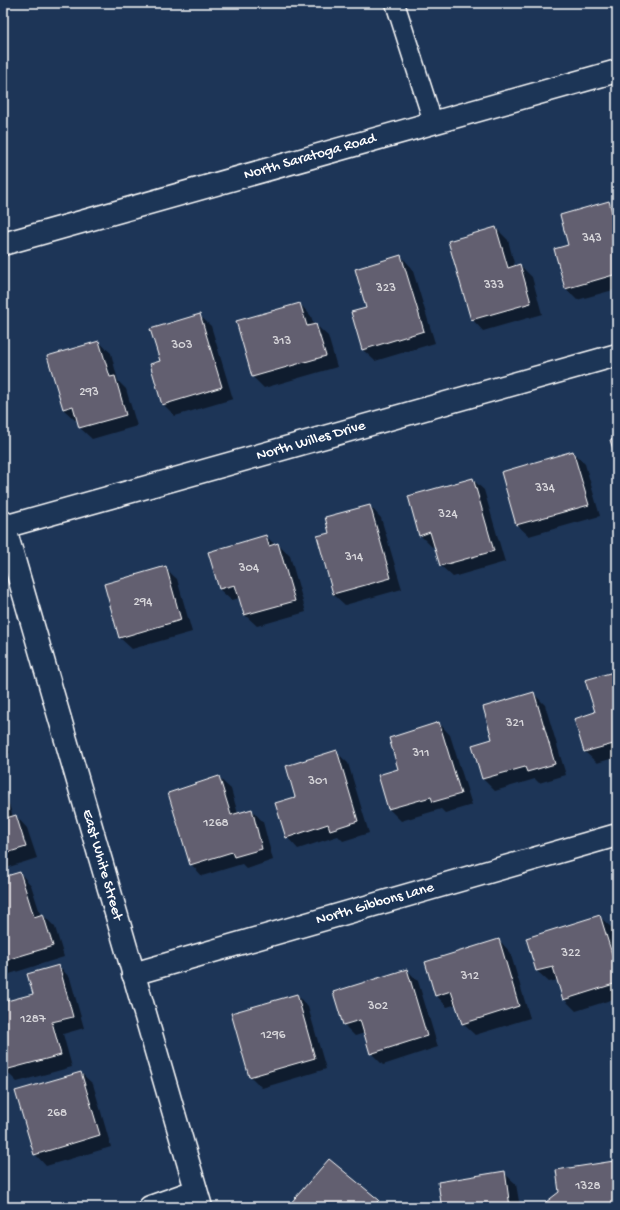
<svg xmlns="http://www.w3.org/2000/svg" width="620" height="1210" font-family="'Gochi Hand',sans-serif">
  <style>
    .shadow { fill: #0007 }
    .building { fill: #625e70; stroke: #fff }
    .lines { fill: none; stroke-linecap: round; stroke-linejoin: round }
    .lane-casing { stroke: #fff; stroke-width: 21 }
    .street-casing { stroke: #fff; stroke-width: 25 }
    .secondary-casing { stroke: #fff; stroke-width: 25 }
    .lane { stroke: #1d3557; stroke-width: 18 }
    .street { stroke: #1d3557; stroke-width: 22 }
    .secondary { stroke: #1d3557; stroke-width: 22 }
    .labels { text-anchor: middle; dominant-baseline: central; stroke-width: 3.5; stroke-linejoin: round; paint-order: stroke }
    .number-label { font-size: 13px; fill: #d8d7db }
    .street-label { font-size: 15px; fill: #fff; stroke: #1d3557 }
  </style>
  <rect width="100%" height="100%" fill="#1d3557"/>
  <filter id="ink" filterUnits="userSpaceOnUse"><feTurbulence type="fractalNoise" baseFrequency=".025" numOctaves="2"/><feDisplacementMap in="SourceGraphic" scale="8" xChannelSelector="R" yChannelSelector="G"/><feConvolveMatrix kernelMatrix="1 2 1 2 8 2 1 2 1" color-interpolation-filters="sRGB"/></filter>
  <g filter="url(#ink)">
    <g class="shadow">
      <polygon points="608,202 617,211 617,289 577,300 566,289 569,246"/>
      <polygon points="496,228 508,240 515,267 520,265 532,277 542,314 483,331 472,319"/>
      <polygon points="401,256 412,268 435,343 375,361 363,350 368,308"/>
      <polygon points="300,304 311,316 314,325 316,325 328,336 337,367 264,388 253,377"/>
      <polygon points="199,315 211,326 233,399 175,416 163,404 162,362"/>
      <polygon points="99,342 111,353 118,381 126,389 137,426 92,439 80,428 78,420 75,420 63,409"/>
      <polygon points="573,452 585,464 600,516 529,536 517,525 502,473"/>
      <polygon points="472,479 484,490 505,562 453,577 441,566 435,546 432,547 420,535"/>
      <polygon points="370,506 381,518 402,589 345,605 333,594 331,533"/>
      <polygon points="266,536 275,545 278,544 290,556 306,612 257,626 245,615 240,598 231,600 219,589"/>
      <polygon points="165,568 177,579 192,632 132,649 120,638 105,585"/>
      <polygon points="617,672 617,757 597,763 585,752 575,719 596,713"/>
      <polygon points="533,693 545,705 566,775 539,783 535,779 495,791 483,779 474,746 494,740"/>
      <polygon points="439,723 450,735 472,805 445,813 441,809 401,821 389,809 379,776 400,770"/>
      <polygon points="3,730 10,753 3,755"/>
      <polygon points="336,752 348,763 369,833 343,841 338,836 298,849 287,837 297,798"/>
      <polygon points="219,778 231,789 238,814 252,810 263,822 273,860 247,869 242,864 202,876 191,864"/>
      <polygon points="3,785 13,817 16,816 27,828 37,858 3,869"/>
      <polygon points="20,873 31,885 41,916 43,915 55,927 64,957 3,976 3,878"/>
      <polygon points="600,917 612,928 617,945 617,998 576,1011 564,999 558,980 549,982 537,971 527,939"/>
      <polygon points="499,940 510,952 530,1018 475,1035 463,1024 457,1004 447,1007 436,995"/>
      <polygon points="59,966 70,978 84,1028 63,1034 72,1067 17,1082 5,1070 3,1061 3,1003 34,995"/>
      <polygon points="407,970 418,981 438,1047 383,1065 371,1053 365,1033 355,1036 344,1025"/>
      <polygon points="297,995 308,1007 326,1069 262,1088 250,1076"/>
      <polygon points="81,1073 93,1084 111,1147 46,1166 35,1154"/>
      <polygon points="613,1162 617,1165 617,1207 548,1207"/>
      <polygon points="504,1173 516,1184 520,1207 424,1207 442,1204"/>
      <polygon points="378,1201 384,1207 293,1207"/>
    </g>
    <g class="building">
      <polygon points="609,201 617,231 617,274 565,289 554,249 568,245 560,215"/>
      <polygon points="496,227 508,268 520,264 531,303 471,320 448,241"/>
      <polygon points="401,255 424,331 362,350 351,312 366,308 355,269"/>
      <polygon points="300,303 307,326 316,324 326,356 252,377 236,321"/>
      <polygon points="200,314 222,387 162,405 150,364 160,361 150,329"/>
      <polygon points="99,341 110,377 115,376 126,415 79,428 73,406 63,409 47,356"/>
      <polygon points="617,438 617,462 610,440"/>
      <polygon points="573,451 589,505 516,525 501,472"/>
      <polygon points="473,478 494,551 440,566 430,532 419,536 408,496"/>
      <polygon points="370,505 391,578 333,594 317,536 329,533 325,517"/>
      <polygon points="266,535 269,546 278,543 295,601 244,615 235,585 219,589 208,552"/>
      <polygon points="166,566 181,620 119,638 104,584"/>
      <polygon points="617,671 617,743 584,752 574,719 595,712 585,680"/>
      <polygon points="534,692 555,764 527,772 525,767 482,779 472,745 492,739 483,707"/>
      <polygon points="439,722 461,794 433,802 431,797 388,809 378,775 398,769 389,738"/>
      <polygon points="337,750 358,821 330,830 328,824 286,838 275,803 295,797 286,766"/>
      <polygon points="219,776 231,815 252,809 262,849 234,857 232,852 190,865 168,793"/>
      <polygon points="3,807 6,818 16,815 26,847 3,854"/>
      <polygon points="20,872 34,917 43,914 53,946 3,961 3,877"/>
      <polygon points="600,915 617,970 617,983 563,1000 553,967 536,971 526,938"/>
      <polygon points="499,939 519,1006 462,1024 451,991 435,996 425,962"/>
      <polygon points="59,965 73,1017 52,1022 61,1055 5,1070 3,1065 3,1002 33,994 27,974"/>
      <polygon points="407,969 427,1036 370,1054 360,1020 343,1025 333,992"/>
      <polygon points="297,994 315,1058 249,1077 231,1013"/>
      <polygon points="81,1072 100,1135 34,1155 15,1091"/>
      <polygon points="329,1159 379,1200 372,1207 292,1207 289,1205"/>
      <polygon points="614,1161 617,1180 617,1207 547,1207 546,1202 559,1192 556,1170"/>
      <polygon points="505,1171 510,1207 423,1207 423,1206 441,1203 438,1182"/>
    </g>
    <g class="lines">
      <defs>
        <polyline id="lane" points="395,3 433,122"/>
        <g id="street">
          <polyline points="3,522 201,1207"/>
          <polyline points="4,527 617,355"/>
          <polyline points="133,974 617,835"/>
          <polyline points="150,1207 195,1191"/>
        </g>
        <polyline id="secondary" points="3,244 617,71"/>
      </defs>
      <use href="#lane" class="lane-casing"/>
      <use href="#street" class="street-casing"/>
      <use href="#secondary" class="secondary-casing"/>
      <use href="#lane" class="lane"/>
      <use href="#street" class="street"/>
      <use href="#secondary" class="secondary"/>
    </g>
  </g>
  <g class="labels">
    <g class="number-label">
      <text x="592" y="238">343</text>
      <text x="494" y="285">333</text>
      <text x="386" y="288">323</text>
      <text x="282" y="341">313</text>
      <text x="182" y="345">303</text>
      <text x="89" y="392">293</text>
      <text x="545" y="488">334</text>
      <text x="448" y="514">324</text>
      <text x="354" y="557">314</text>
      <text x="249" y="568">304</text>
      <text x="143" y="602">294</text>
      <text x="515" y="723">321</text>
      <text x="421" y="753">311</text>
      <text x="318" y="781">301</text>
      <text x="216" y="823">1268</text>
      <text x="571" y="953">322</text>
      <text x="470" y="976">312</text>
      <text x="378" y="1006">302</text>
      <text x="33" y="1019">1287</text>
      <text x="273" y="1035">1296</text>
      <text x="57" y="1113">268</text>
      <text x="588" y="1186">1328</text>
    </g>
    <g class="street-label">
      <text transform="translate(310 157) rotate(-16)">North Saratoga Road</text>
      <text transform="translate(311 441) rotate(-16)">North Willes Drive</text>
      <text transform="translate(102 865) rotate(74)">East White Street</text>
      <text transform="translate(375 904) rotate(-16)">North Gibbons Lane</text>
    </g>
  </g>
  <rect width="620" height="1210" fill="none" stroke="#1d3557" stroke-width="16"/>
  <rect x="8" y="8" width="604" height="1194" fill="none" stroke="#fff" stroke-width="1.5" filter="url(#ink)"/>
</svg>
